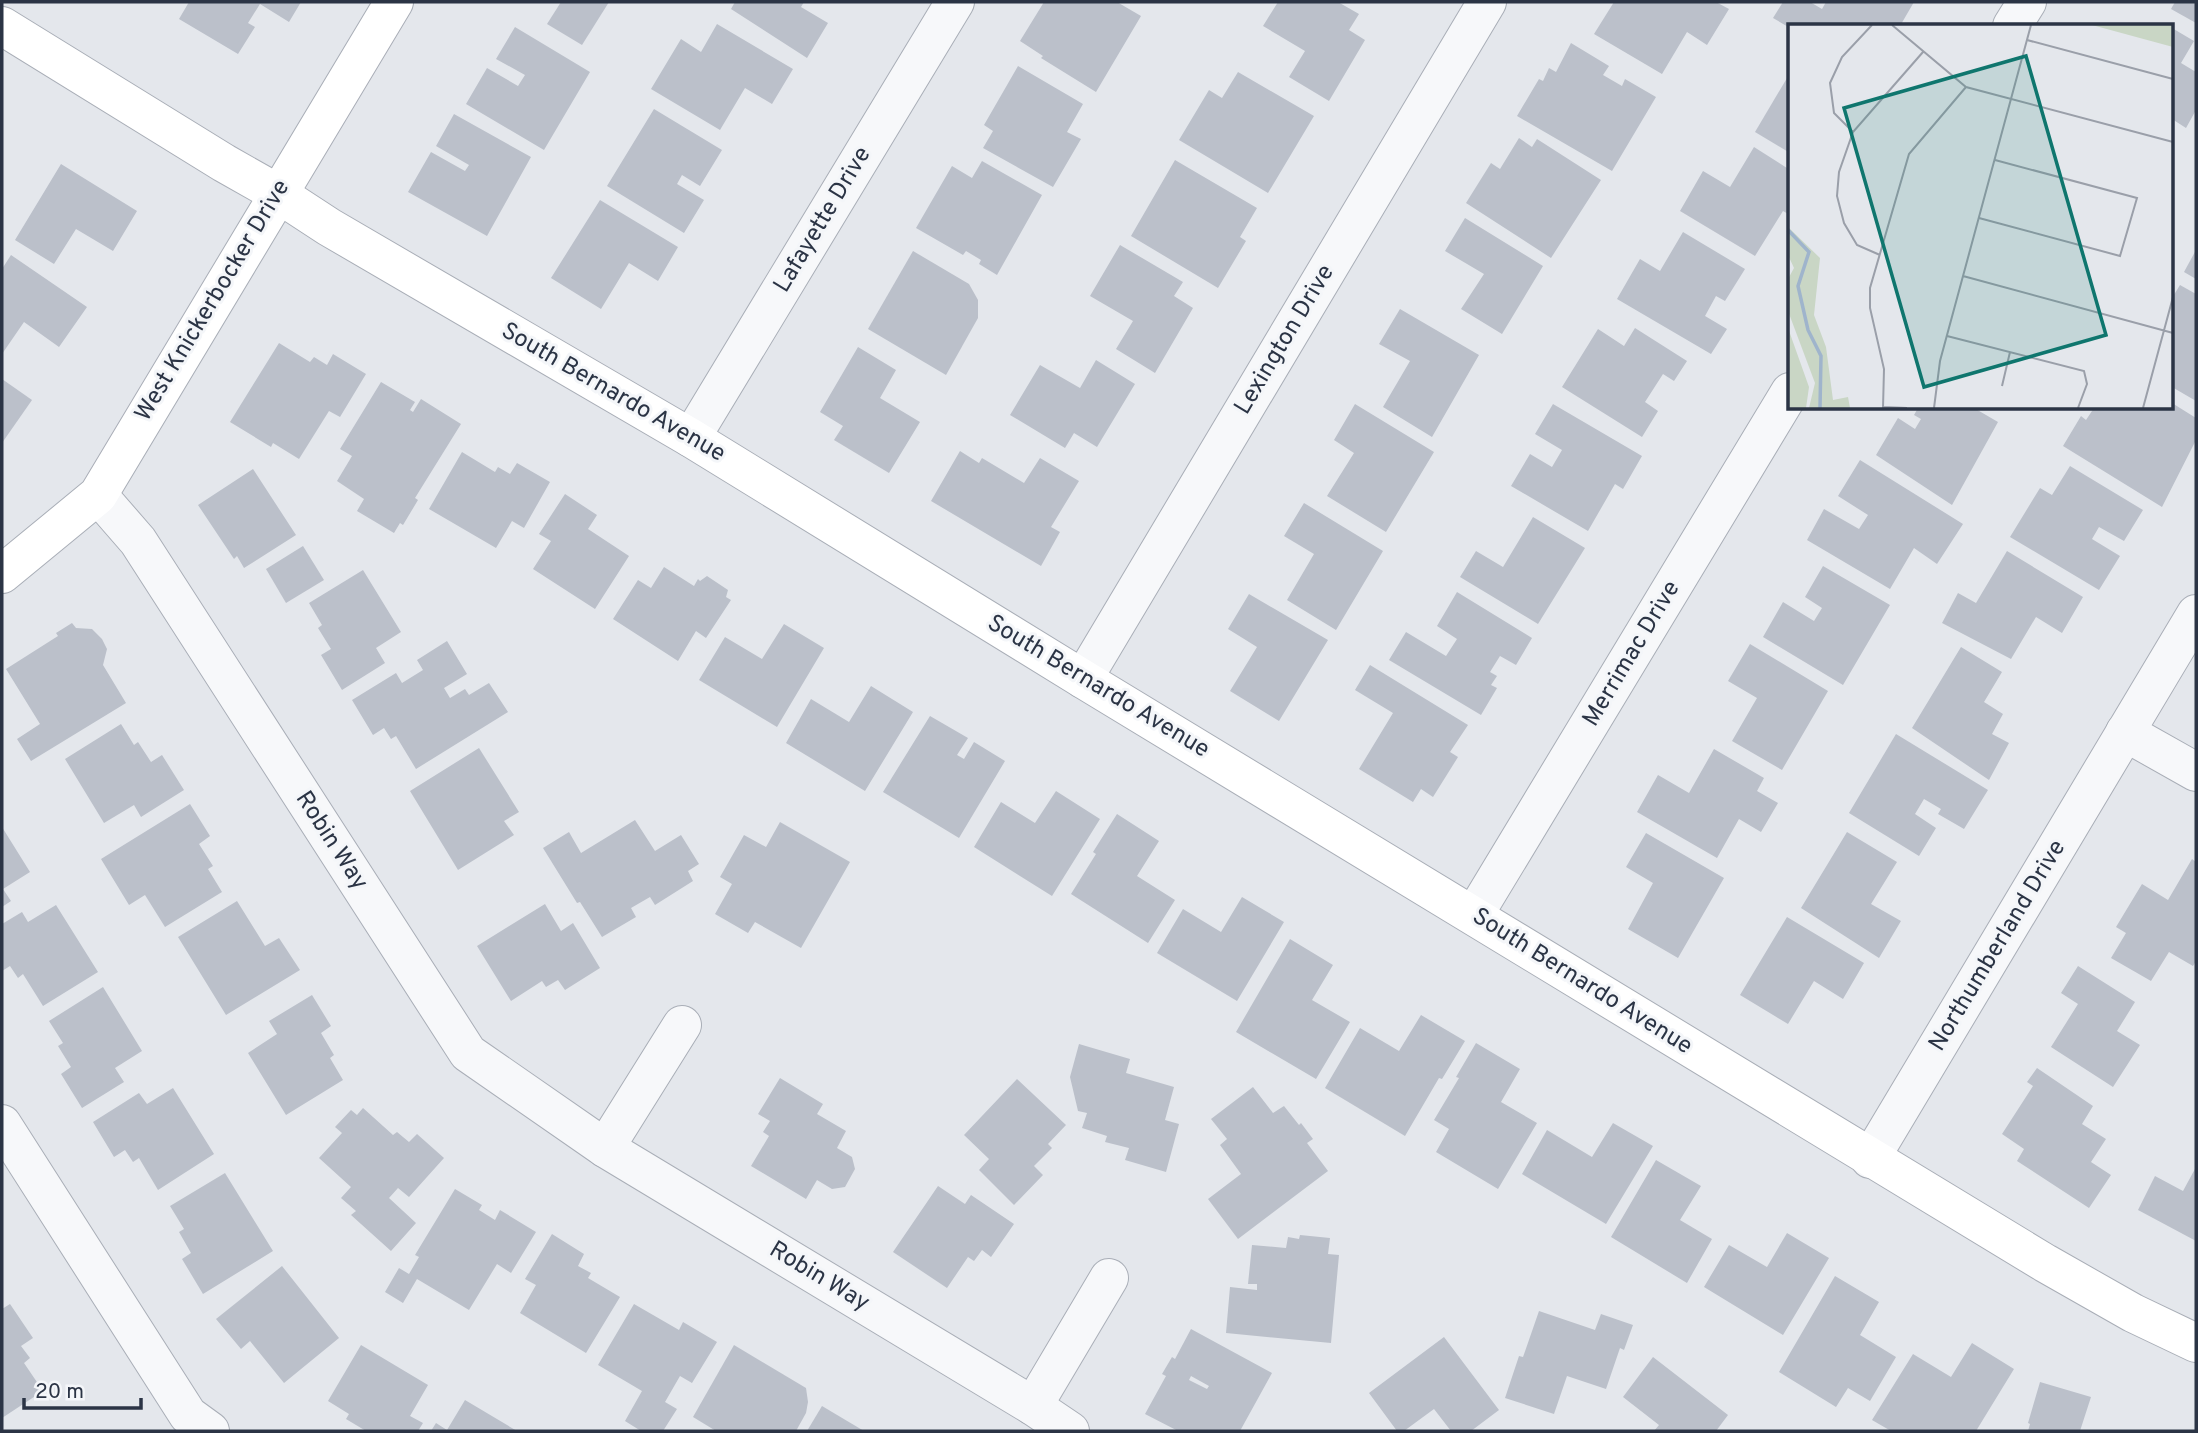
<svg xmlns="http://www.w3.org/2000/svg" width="2198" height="1433" font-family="Overpass,sans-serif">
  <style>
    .building { fill: #bbc0ca; fill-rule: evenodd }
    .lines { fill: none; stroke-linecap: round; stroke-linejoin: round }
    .street-casing { stroke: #a9aeb7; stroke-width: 40 }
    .secondary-casing { stroke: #a9aeb7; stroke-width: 40 }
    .street { stroke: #f7f8fa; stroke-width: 38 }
    .secondary { stroke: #fff; stroke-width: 38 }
    .labels { text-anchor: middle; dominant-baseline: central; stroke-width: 6; stroke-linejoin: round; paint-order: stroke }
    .street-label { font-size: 24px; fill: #2b3445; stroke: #f4f6f9 }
    .inset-river { fill: none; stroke: #9fb4cc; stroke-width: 3.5 }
    .inset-road { fill: none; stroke: #9a9fa9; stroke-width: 2 }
    .view { fill: #0f766e; fill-opacity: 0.15; stroke: #0f766e; stroke-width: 3.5 }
    .inset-edge { fill: none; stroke: #2b3445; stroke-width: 3.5 }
  </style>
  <rect width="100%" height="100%" fill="#e4e7ec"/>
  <g class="building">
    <polygon points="189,2 301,2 289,22 260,4 248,23 255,27 238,54 179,19"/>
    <polygon points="561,2 609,2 582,45 547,24"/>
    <polygon points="735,2 804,2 801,7 828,23 807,58 731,9"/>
    <polygon points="1044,2 1117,2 1141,16 1096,92 1041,58 1043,56 1020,41"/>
    <polygon points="1278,2 1338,2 1359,14 1349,30 1365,40 1329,101 1289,77 1305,51 1263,26"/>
    <polygon points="1614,2 1716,2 1729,9 1707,45 1687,32 1662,74 1594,34"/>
    <polygon points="1783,2 1810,2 1822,9 1826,2 1914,2 1900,26 1884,24 1883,26 1790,26 1790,28 1773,18"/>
    <polygon points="2175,2 2196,2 2196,23 2171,9"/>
    <polygon points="717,24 793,69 772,104 745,88 720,130 651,89 681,39 701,52"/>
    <polygon points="515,27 590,72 544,150 466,104 487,68 518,86 525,75 496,59"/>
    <polygon points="2172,28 2194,41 2181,63 2196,72 2196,110 2186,128 2172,119"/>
    <polygon points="1571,43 1609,66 1603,75 1622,86 1625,79 1656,97 1612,171 1517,116 1539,79 1543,81 1549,68 1556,72"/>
    <polygon points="1018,66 1083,104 1067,132 1081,139 1053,187 983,148 993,131 984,125"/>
    <polygon points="1238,72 1314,116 1268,193 1179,140 1209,90 1222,98"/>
    <polygon points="1790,73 1790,153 1755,132"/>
    <polygon points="654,109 722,150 700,186 682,175 677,184 704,200 684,233 607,186"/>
    <polygon points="454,114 531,157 487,236 408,192 431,152 465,171 469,165 436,146"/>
    <polygon points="1519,138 1532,147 1537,139 1601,180 1551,258 1466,203 1491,163 1500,169"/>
    <polygon points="1754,147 1790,170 1790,215 1783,211 1755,256 1680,211 1703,171 1730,187"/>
    <polygon points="1175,160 1257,208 1240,237 1246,241 1218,288 1131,236"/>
    <polygon points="982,161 1042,195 997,275 979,264 981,260 966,251 963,255 916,228 952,166 972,178"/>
    <polygon points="61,164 137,211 113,251 76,229 54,264 15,240"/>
    <polygon points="600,200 678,247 658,281 629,263 601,309 551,278"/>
    <polygon points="1465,218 1543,266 1502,334 1461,309 1484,274 1445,251"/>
    <polygon points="1683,232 1745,269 1725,301 1716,296 1705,316 1727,329 1711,354 1617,299 1640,259 1660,271"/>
    <polygon points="1120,245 1183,282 1174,296 1193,308 1155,373 1116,349 1133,321 1090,296"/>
    <polygon points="2196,250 2196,279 2184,272"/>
    <polygon points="913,251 969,284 978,300 978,318 946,375 868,329"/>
    <polygon points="11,255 87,307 59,347 24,322 2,354 2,269"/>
    <polygon points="2180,285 2196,294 2196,401 2172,387 2172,298"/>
    <polygon points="1400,309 1479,355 1432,437 1383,407 1410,361 1379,344"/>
    <polygon points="1635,328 1687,361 1674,381 1663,374 1645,402 1658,411 1642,437 1562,387 1598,329 1624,346"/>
    <polygon points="279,343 310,362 314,357 327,365 333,354 366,374 340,417 329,411 299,459 273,443 271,447 230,422"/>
    <polygon points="858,347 896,370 880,398 920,422 889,473 834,440 843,426 820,412"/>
    <polygon points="1096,360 1135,384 1097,447 1074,433 1065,448 1010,415 1040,365 1080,388"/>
    <polygon points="2,379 32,400 2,443"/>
    <polygon points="381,382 415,402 410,410 413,412 421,399 461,424 415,498 418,500 403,525 400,523 394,533 357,511 364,499 337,481 352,456 340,449"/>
    <polygon points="2172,403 2196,418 2196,440 2162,507 2063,446 2081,416 2086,420 2094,408 2172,408"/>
    <polygon points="1355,404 1434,452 1386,532 1327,496 1354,453 1334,440"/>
    <polygon points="1553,404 1642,456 1623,489 1615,484 1588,531 1511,486 1530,454 1552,467 1562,450 1535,434"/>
    <polygon points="1918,408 1974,408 1998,422 1952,505 1876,455 1898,418 1915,429 1921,419 1914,415"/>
    <polygon points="960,451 979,463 982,458 1024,483 1040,458 1079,481 1051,527 1060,532 1041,566 931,501"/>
    <polygon points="462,452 495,472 498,467 510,474 517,463 550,482 524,528 512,521 496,548 429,509"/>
    <polygon points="1860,460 1963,524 1937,564 1914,548 1890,589 1807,540 1824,509 1859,529 1868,515 1838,496"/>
    <polygon points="2070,466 2143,510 2124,541 2099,527 2092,539 2120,556 2099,590 2010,537 2040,488 2052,495"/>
    <polygon points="253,469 296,535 244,568 237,556 234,559 198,505"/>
    <polygon points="565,494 597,515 588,529 629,556 595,609 533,569 551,541 539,534"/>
    <polygon points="1304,503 1383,551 1336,630 1287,600 1314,554 1284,536"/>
    <polygon points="1533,517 1585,548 1538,624 1460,577 1476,551 1503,567"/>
    <polygon points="303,546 324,580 286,603 266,569"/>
    <polygon points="2007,551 2083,597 2062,633 2036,617 2011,659 1942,623 1958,593 1976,603"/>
    <polygon points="1823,566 1890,605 1843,685 1763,637 1783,602 1814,621 1822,608 1805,597"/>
    <polygon points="664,567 694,586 698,579 700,581 707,576 728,590 726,597 731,600 706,638 696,631 678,661 613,619 638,580 651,588"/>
    <polygon points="363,570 401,632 376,648 385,663 342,690 321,655 331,649 318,628 322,625 309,603"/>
    <polygon points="1457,592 1532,638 1516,665 1500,656 1490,672 1497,676 1491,685 1497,688 1481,715 1389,660 1406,632 1446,656 1457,639 1437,626"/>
    <polygon points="1249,594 1328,640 1279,721 1230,691 1257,647 1228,629"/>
    <polygon points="72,623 76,628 92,629 102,639 107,649 103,665 126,703 31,761 17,739 40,724 6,669 58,636 56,633"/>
    <polygon points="784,624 824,648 777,727 699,680 725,637 762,659"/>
    <polygon points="447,641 467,674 444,688 450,698 465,689 469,695 489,683 508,712 416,769 396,736 391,739 384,728 373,735 352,700 396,673 402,683 423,670 417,660"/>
    <polygon points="1750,644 1828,691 1782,770 1732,741 1757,698 1728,681"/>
    <polygon points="1961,647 2002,672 1984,702 2003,714 1992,734 2009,743 1989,780 1912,728"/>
    <polygon points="1370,665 1468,725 1450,752 1458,757 1433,797 1421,789 1413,802 1359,769 1393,713 1355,690"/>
    <polygon points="871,686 913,712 865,791 786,743 811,699 849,722"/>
    <polygon points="930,716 968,738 957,755 964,759 974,742 1005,761 959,838 883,792"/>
    <polygon points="121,724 134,745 138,742 151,762 162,755 184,790 141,817 134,805 104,823 65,759"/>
    <polygon points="1896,734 1988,790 1964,829 1938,814 1941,809 1924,799 1915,814 1936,828 1919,856 1849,813"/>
    <polygon points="479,748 519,812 504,821 514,835 458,870 410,791"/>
    <polygon points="1714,749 1764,778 1757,791 1778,803 1761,832 1739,819 1717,858 1637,812 1658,775 1689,793"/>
    <polygon points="1056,791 1100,819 1052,896 974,847 1001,802 1035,823"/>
    <polygon points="190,804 210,836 199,844 213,866 208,869 222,892 165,927 145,895 129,905 101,859"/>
    <polygon points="1117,814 1159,841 1137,876 1175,900 1148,943 1071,894 1096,854 1093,852"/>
    <polygon points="635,820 655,851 681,835 699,864 688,871 693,881 655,905 650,897 631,908 636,917 602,937 580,902 577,903 543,848 569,832 581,853"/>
    <polygon points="780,822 850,862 801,948 755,922 748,933 715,914 732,884 720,877 744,835 766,847"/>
    <polygon points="2,827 30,872 3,889 11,901 2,907"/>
    <polygon points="1847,832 1897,862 1871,904 1901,921 1879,958 1801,908"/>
    <polygon points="1646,833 1724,878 1678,958 1628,929 1653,883 1626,867"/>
    <polygon points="2192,859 2196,862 2196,961 2193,966 2169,952 2151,981 2111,958 2126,933 2116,927 2142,884 2168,900"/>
    <polygon points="1242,897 1284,922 1237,1001 1157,953 1183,909 1221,932"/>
    <polygon points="237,901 265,946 279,938 300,970 226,1015 178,937"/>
    <polygon points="545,904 561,931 573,923 600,968 565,990 558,980 546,987 542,981 511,1001 477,946"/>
    <polygon points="56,905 98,972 43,1006 23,974 18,978 10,966 2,971 2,924 22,912 28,922"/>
    <polygon points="1787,917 1864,963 1843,999 1814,981 1788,1024 1740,995"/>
    <polygon points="1290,939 1333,965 1312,1000 1350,1022 1316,1079 1236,1032"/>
    <polygon points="2078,966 2135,1002 2117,1031 2140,1045 2113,1087 2051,1047 2078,1004 2061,993"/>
    <polygon points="103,987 142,1051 115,1068 124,1082 82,1108 61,1074 71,1067 58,1046 63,1043 49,1021"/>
    <polygon points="312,995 331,1026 321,1033 334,1055 330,1058 343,1080 286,1115 248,1053 277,1034 269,1021"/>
    <polygon points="1421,1015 1465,1041 1442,1079 1439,1078 1405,1136 1325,1088 1360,1028 1399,1051"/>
    <polygon points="1476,1043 1520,1069 1501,1102 1537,1123 1498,1189 1436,1152 1449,1129 1434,1120 1459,1078 1456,1077"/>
    <polygon points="1079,1044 1130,1059 1126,1073 1174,1087 1165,1120 1179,1124 1166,1172 1125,1160 1129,1148 1105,1142 1107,1136 1082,1128 1087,1113 1078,1111 1070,1077"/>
    <polygon points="2037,1068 2093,1106 2082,1124 2106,1139 2091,1162 2111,1175 2089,1208 2017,1161 2024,1149 2002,1134 2033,1086 2027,1082"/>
    <polygon points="780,1078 823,1104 817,1114 846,1131 837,1148 852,1157 855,1169 845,1187 832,1189 817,1180 806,1199 751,1166 769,1136 763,1132 770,1121 758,1114"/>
    <polygon points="1017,1079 1066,1125 1048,1144 1052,1148 1034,1166 1043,1175 1014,1205 979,1170 989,1159 964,1135"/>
    <polygon points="1253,1087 1273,1113 1284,1106 1299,1125 1301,1123 1313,1139 1307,1143 1328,1171 1238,1239 1208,1199 1241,1174 1220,1145 1227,1139 1211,1119"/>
    <polygon points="173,1088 214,1154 158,1190 139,1158 133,1162 125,1150 114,1157 93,1122 139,1093 147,1104"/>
    <polygon points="363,1108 393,1135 397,1132 409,1142 417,1134 444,1158 409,1197 398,1188 389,1198 416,1223 391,1251 351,1215 356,1211 341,1198 351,1187 319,1158 342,1133 335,1127 351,1110 357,1115"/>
    <polygon points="1613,1123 1653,1146 1606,1224 1522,1174 1547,1130 1592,1157"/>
    <polygon points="1656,1160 1701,1186 1680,1220 1712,1239 1687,1283 1611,1237"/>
    <polygon points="2196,1167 2196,1241 2138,1210 2155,1176 2183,1191"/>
    <polygon points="225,1173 273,1251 203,1294 182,1259 191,1253 179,1232 184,1229 170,1206"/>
    <polygon points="938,1186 965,1204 971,1195 1014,1224 991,1257 982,1250 974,1261 968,1257 947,1288 893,1252"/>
    <polygon points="455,1189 482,1205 479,1210 495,1220 500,1210 536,1232 511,1273 497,1264 469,1310 417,1279 403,1303 385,1292 399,1268 409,1274 419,1257 415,1255"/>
    <polygon points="1787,1233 1829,1258 1783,1335 1704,1287 1729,1245 1767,1267"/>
    <polygon points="552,1234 584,1254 578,1266 591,1273 588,1278 620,1297 586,1353 520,1313 536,1285 525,1279"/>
    <polygon points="1300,1235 1330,1238 1328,1254 1339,1255 1331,1343 1226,1333 1230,1287 1257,1290 1257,1284 1248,1284 1252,1245 1286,1248 1288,1237 1299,1239"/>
    <polygon points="282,1266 339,1338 284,1383 250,1341 241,1349 216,1319"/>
    <polygon points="1835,1276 1879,1302 1860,1335 1896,1357 1870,1401 1848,1388 1836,1407 1779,1372"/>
    <polygon points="10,1304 33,1338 21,1346 30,1358 24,1363 43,1391 2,1418 2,1309"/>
    <polygon points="634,1304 679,1330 683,1322 717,1342 692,1383 680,1376 665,1402 677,1409 663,1431 641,1431 625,1421 642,1391 598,1365"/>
    <polygon points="1539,1311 1595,1330 1601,1314 1633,1325 1624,1350 1620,1348 1606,1389 1567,1376 1554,1414 1505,1398 1519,1356 1523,1357"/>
    <path d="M1191 1329 1272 1373 1240 1431H1178L1145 1414 1166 1376 1162 1374 1172 1357 1175 1359ZM1191 1376 1209 1386 1207 1389 1189 1380Z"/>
    <polygon points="1444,1337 1499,1410 1471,1431 1451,1431 1434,1409 1404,1431 1397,1431 1369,1393"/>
    <polygon points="1972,1343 2014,1369 1976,1431 1891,1431 1872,1420 1913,1354 1951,1377"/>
    <polygon points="361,1345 428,1385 410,1416 423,1423 418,1431 366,1431 346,1419 349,1414 328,1401"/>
    <polygon points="734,1345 806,1388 808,1402 806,1413 796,1431 716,1431 693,1417"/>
    <polygon points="1653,1357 1728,1415 1716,1431 1654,1431 1659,1425 1623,1397"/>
    <polygon points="2040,1382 2091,1397 2080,1431 2028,1431 2030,1424 2028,1423"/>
    <polygon points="465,1400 517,1431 431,1431 436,1423 447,1430"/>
    <polygon points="822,1406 864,1431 807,1431"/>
  </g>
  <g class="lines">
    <defs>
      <g id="street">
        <polyline points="2012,26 2027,2"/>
        <polyline points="691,438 955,2"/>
        <polyline points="98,495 138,541 468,1053 605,1148 1033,1406 1070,1431"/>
        <polyline points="1083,679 1487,2"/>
        <polyline points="2125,732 2196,772"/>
        <polyline points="1474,915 1790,392"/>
        <polyline points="2,1124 188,1415 210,1431"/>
        <polyline points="605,1148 682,1025"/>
        <polyline points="1870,1159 2196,614"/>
        <polyline points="1033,1406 1109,1278"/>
      </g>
      <g id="secondary">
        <polyline points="2,26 224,163 277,193 329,227 691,438 1083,679 2045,1263 2133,1313 2196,1343"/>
        <polyline points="2,574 98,495 394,2"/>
      </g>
    </defs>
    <use href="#street" class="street-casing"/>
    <use href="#secondary" class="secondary-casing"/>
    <use href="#street" class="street"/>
    <use href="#secondary" class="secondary"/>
  </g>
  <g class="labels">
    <g class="street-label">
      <text transform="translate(823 220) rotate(-59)">Lafayette Drive</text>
      <text transform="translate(213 301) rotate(-59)">West Knickerbocker Drive</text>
      <text transform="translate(1285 340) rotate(-59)">Lexington Drive</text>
      <text transform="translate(613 393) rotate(30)">South Bernardo Avenue</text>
      <text transform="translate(1632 654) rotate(-59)">Merrimac Drive</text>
      <text transform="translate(1098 687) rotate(31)">South Bernardo Avenue</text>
      <text transform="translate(331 841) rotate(57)">Robin Way</text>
      <text transform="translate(1998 946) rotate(-59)">Northumberland Drive</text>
      <text transform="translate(1582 982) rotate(32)">South Bernardo Avenue</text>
      <text transform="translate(819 1277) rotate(31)">Robin Way</text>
    </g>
  </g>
  <g transform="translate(1788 24)">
    <rect width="385" height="385" fill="#e4e7ec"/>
    <path d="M304 1H385V23ZM0 203 32 234 26 291 38 323 45 376 60 373 62 384H21L27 359 0 287V255L6 244 0 231ZM0 304 21 363 18 384H0Z" fill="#c9d6c5"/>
    <path class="inset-river" d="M0 206 21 228 10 262 20 306 33 332 32 384"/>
    <path class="inset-road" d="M104 1 178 63 385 118M239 16 385 55M65 108 46 89 42 59 54 33 84 1M191 194 332 232 349 174 207 136M92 231 69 221 56 199 49 172 51 148 65 108 135 28M175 252 385 309M159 312 296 347 299 360 290 384M214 362 222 328M95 383 119 384M95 384 96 345 82 284V264L121 130 178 63M146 384 152 337 243 1M355 384 385 273"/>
    <path class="view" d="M238 32 318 311 136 363 56 84Z"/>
    <rect width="385" height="385" class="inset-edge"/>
  </g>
  <rect width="2198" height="1433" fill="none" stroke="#2b3445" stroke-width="7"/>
  <path d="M24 1398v10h117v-10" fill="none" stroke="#2b3445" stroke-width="3.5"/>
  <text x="35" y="1398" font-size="21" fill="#2b3445" stroke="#f4f6f9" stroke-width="5" paint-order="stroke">20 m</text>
</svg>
